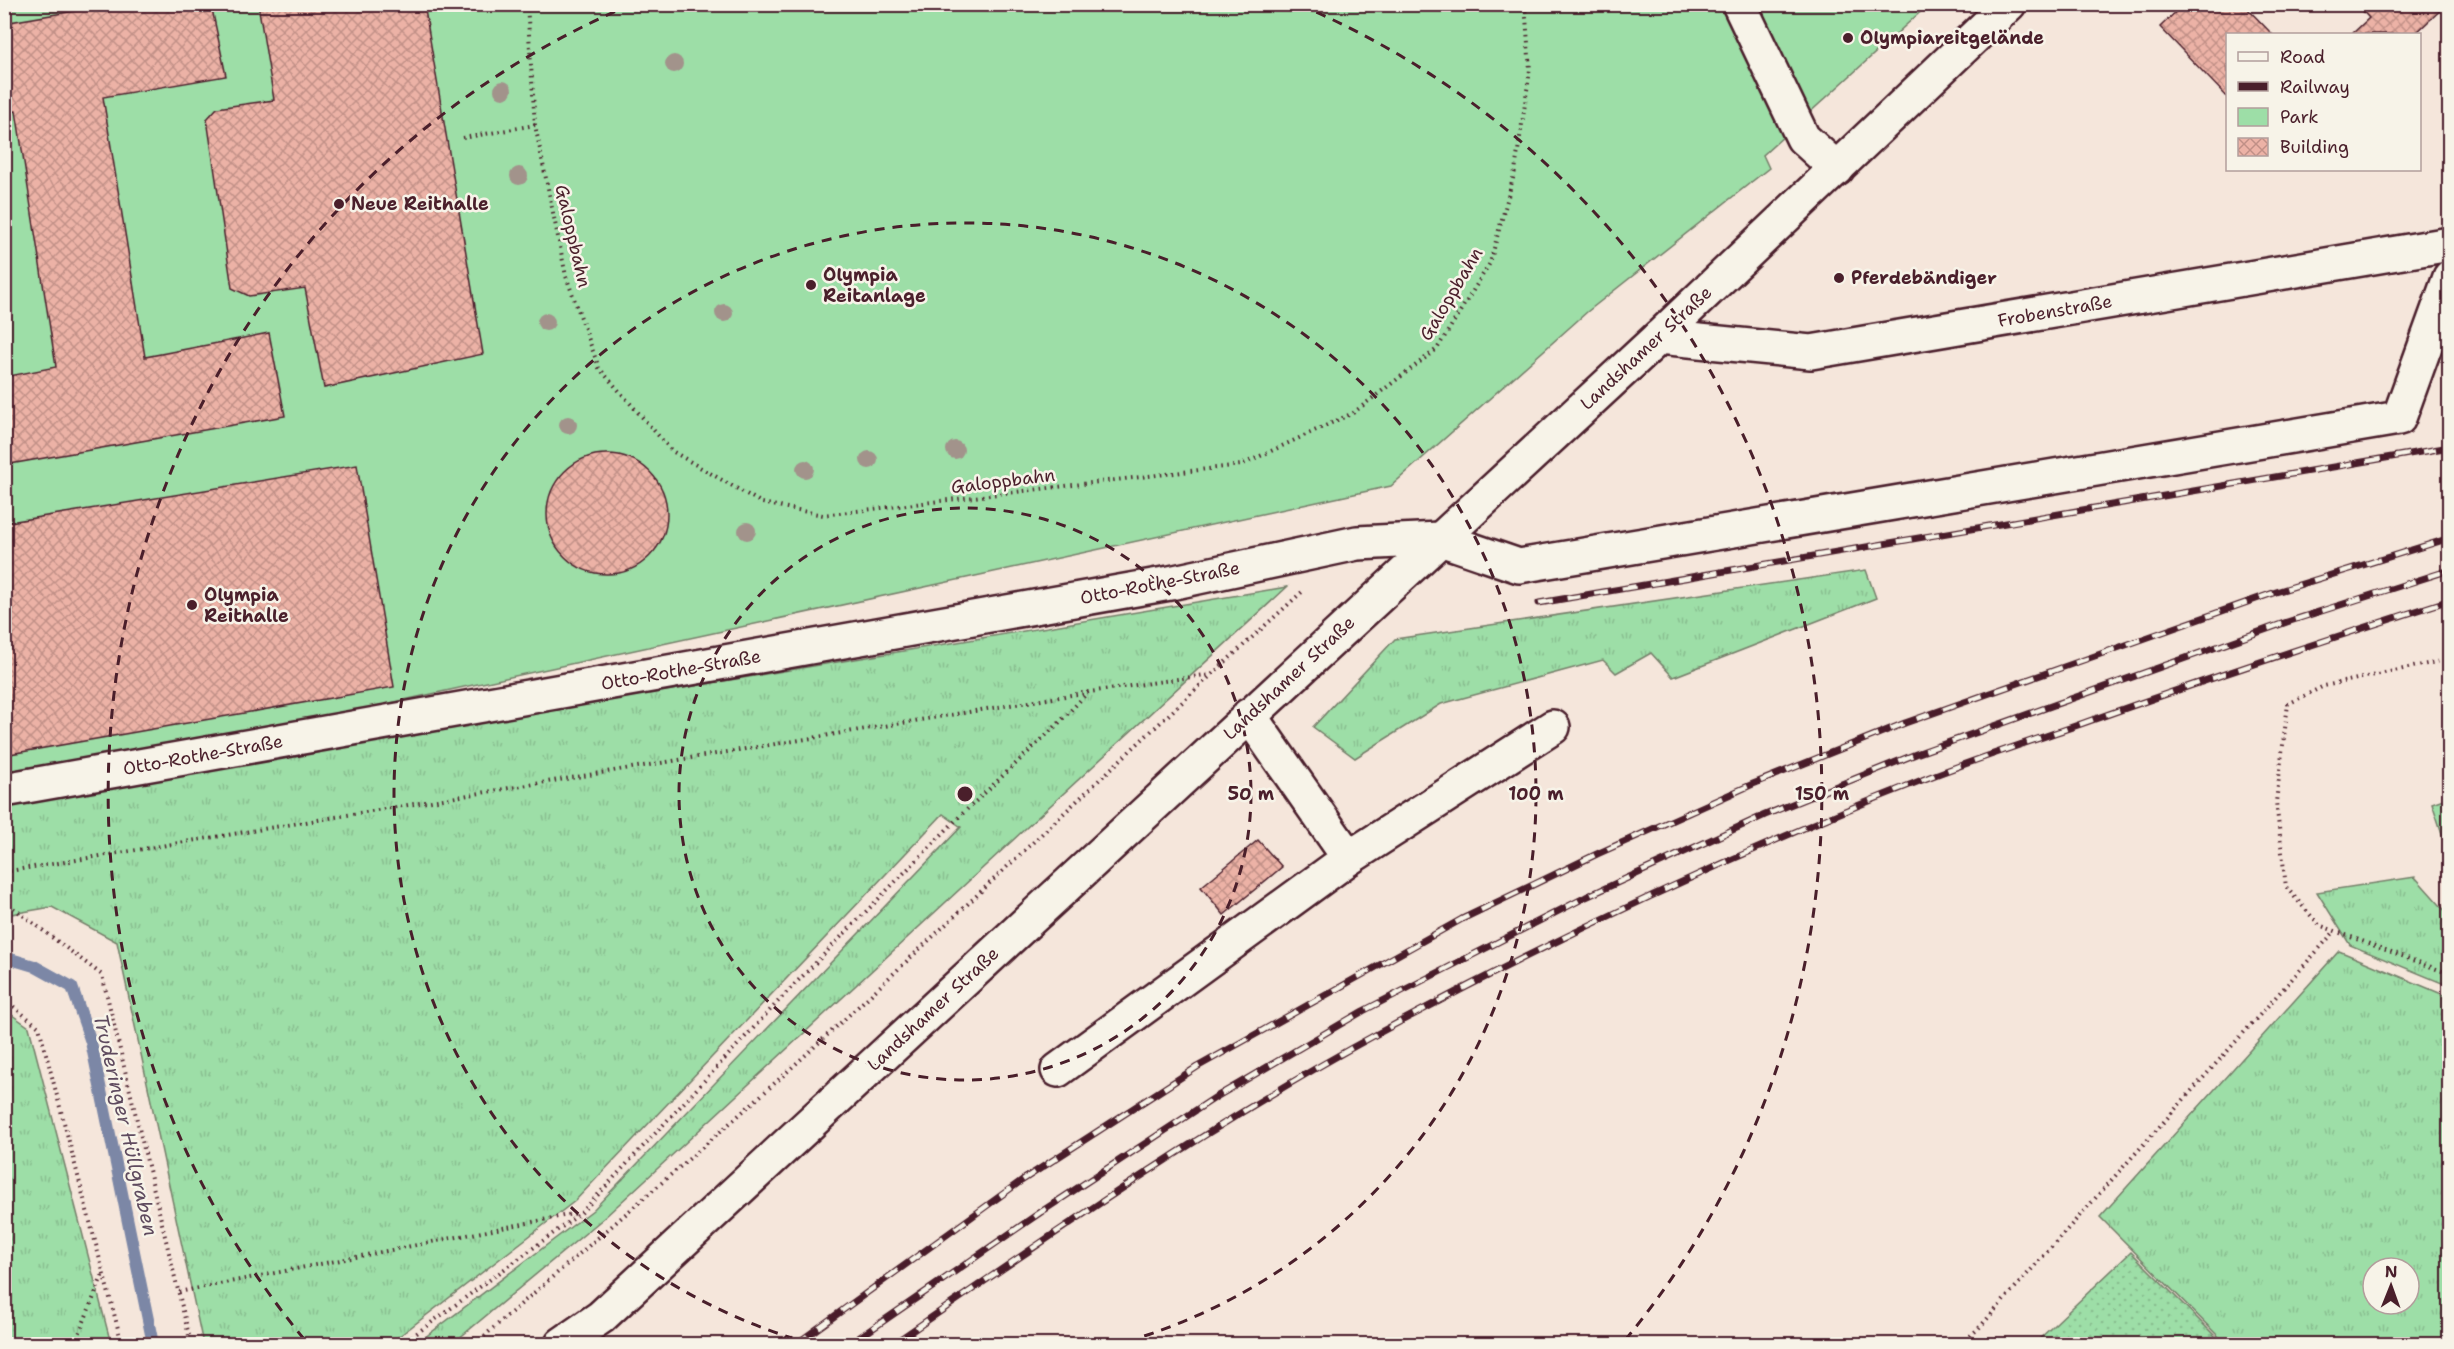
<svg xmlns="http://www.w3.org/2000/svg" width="2454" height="1349" font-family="'Shantell Sans',sans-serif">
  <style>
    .grass { fill: url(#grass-tufts); stroke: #747e69; stroke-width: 1.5; fill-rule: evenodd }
    .park { fill: #9ddea7; stroke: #747e69; stroke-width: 1.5 }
    .garden { fill: url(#garden-dots); stroke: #747e69; stroke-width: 1.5 }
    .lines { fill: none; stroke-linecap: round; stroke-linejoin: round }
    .stream { stroke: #7b87a6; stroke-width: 12 }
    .building { fill: url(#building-cross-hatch); stroke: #4a1f2b; stroke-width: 1.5 }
    .minor-casing { stroke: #4a1f2b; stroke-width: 38 }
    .path { stroke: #4a1f2b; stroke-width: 4; stroke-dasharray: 1.5 4.5; stroke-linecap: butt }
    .minor { stroke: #f7f3e8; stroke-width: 33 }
    .rail-casing { stroke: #4a1f2b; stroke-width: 7 }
    .rail { stroke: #f7f3e8; stroke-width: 4.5; stroke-dasharray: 14; stroke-linecap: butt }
    .tree { fill: #a2938b }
    .ring { fill: none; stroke: #4a1f2b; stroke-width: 3; stroke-dasharray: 10 8 }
    .poi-dot { fill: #4a1f2b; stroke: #f7f3e8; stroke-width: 2 }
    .labels { text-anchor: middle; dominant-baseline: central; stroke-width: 5; stroke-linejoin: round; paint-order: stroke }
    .poi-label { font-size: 18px; font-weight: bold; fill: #4a1f2b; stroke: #f7f3e8; text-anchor: start }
    .street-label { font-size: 18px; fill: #4a1f2b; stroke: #f7f3e8 }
    .water-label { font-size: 20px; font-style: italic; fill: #5e4a5e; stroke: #f7f3e8 }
    .centre { fill: #4a1f2b; stroke: #f7f3e8; stroke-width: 3 }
    .ring-label { font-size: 18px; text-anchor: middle; font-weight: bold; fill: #4a1f2b; stroke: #f7f3e8; stroke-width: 5; stroke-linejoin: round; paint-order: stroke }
  </style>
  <defs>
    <pattern id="grass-tufts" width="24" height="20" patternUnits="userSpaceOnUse" patternTransform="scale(1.5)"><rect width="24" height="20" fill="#9ddea7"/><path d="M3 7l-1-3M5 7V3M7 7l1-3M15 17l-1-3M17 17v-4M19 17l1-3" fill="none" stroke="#89be90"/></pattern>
    <pattern id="garden-dots" width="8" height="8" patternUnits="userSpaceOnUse" patternTransform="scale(1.5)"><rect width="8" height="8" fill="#9ddea7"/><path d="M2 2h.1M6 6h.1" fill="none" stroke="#89be90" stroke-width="1.8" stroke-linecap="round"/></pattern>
    <pattern id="building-cross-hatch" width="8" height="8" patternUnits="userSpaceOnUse" patternTransform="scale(1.5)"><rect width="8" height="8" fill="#ecb2a6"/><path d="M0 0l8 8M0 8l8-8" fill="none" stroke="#c19087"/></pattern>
  </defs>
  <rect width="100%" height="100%" fill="#f5e6db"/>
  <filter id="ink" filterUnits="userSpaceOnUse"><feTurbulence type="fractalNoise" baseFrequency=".0167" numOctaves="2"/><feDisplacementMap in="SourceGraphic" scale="12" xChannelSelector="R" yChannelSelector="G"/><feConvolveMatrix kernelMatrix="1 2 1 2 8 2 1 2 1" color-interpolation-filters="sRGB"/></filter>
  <g filter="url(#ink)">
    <g class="grass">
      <polygon points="1866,570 1876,598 1673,677 1651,653 1616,673 1603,660 1441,704 1355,758 1313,727 1395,639"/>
      <polygon points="1287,587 605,1217 452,1344 416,1344 593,1210 961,827 943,814 575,1201 389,1344 203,1344 117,942 52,907 5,915 5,801"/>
      <polygon points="2415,877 2449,915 2449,986 2350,945 2317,892"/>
      <path d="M2339 951 2449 997V1344H2226L2100 1217ZM2373 1268H2409V1304H2373Z"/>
      <polygon points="5,1010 29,1027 111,1344 5,1344"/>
    </g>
    <g class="park">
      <polygon points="4,5 1928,5 1763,155 1769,168 1587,312 1391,486 390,703 5,793"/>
      <polygon points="2449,797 2450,797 2449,855 2432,803"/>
    </g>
    <polygon class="garden" points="2131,1252 2223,1344 2034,1344"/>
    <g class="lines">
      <polyline class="stream" points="4,957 34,966 72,987 91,1042 153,1344"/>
    </g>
    <g class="building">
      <polygon points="116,4 211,4 226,76 103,97 145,357 269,333 285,416 4,465 4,377 56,367 16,111 4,113 4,23"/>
      <polygon points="258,4 424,4 483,354 324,388 305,288 249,296 232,288 207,119 217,108 274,100"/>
      <polygon points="2184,4 2243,4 2272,34 2228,34 2228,98 2160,27"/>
      <polygon points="2356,4 2447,4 2415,34 2352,34 2369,18"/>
      <circle cx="607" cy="514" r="60"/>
      <polygon points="357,465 394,687 4,755 4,523"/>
      <polygon points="1258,840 1282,867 1224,915 1201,887"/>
    </g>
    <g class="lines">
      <defs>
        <g id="minor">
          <polyline points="1739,4 1803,138 1837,169"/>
          <polyline points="1659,337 1811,352 2450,244"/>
          <polyline points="4,790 1170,583 1357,543 1440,539 1519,566 2399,418 2450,277"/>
          <polyline points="1349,858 1553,727"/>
          <polyline points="1058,1070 1349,858 1249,715"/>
          <polyline points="562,1344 601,1317 1659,337 2009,4"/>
        </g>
      </defs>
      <use href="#minor" class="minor-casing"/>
      <g class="path">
        <polyline points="527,4 535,125 566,276 599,368 672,451 762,503 823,515 1241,465 1353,413 1437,349 1490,263 1515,171 1530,70 1525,4"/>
        <polyline points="463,138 535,125"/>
        <polyline points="2450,659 2324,686 2288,704 2276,802 2286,887 2319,925 2450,974"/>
        <polyline points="4,872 1089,692 1212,674"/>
        <polyline points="4,901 102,975 191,1344"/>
        <polyline points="4,999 39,1027 122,1344"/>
        <polyline points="179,1292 578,1213"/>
        <polyline points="75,1344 103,1274"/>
        <polyline points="402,1344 581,1213 788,991 960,816 1057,725 1088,692"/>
        <path d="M475 1344C575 1257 677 1171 776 1082 953 921 1124 753 1302 592"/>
        <polyline points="1961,1344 1978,1329 2335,931"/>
      </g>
      <use href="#minor" class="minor"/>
      <defs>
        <g id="rail">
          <polyline points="1539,603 2450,447"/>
          <polyline points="796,1344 1021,1181 1197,1067 1462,919 1597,854 1753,784 1905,723 2276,592 2450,538"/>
          <polyline points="850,1344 1041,1212 1216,1097 1363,1011 1586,897 1765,815 1916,754 2287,622 2450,570"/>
          <path d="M893 1344C1051 1235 1208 1126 1377 1034 1553 939 1735 853 1922 780 1973 760 2026 743 2078 725 2201 681 2325 640 2450 600"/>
        </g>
      </defs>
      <use href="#rail" class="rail-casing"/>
      <use href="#rail" class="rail"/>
    </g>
    <g class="tree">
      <circle cx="674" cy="64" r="9"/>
      <circle cx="503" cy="90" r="9"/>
      <circle cx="519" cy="176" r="9"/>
      <circle cx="724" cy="313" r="9"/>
      <circle cx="546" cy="322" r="9"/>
      <circle cx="568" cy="425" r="9"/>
      <circle cx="955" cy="450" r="9"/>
      <circle cx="869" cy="460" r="9"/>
      <circle cx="805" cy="469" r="9"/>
      <circle cx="747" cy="531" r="9"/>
    </g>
  </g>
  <g class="ring">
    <circle cx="965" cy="794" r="286"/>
    <path d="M812 1344A571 571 0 1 1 1118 1344"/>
    <path d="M304 1339A857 857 0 0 1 630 5M1300 5A857 857 0 0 1 1626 1339"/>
  </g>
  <g class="poi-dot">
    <circle cx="1848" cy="38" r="6"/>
    <circle cx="339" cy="204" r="6"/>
    <circle cx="1839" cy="278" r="6"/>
    <circle cx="811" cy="285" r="6"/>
    <circle cx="192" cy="605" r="6"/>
  </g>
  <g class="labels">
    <g class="poi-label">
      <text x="1860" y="38">Olympiareitgelände</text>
      <text x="351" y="204">Neue Reithalle</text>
      <text x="823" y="275">Olympia<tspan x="823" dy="21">Reitanlage</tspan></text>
      <text x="1851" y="278">Pferdebändiger</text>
      <text x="204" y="595">Olympia<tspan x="204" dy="21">Reithalle</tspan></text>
    </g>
    <g class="street-label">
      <text transform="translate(573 236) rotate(77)">Galoppbahn</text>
      <text transform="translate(1451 294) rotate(-59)">Galoppbahn</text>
      <text transform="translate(2055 311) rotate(-10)">Frobenstraße</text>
      <text transform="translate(1646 348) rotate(-43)">Landshamer Straße</text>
      <text transform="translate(1003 481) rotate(-7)">Galoppbahn</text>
      <text transform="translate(1160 583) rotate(-11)">Otto-Rothe-Straße</text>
      <text transform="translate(681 670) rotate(-10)">Otto-Rothe-Straße</text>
      <text transform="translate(1289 678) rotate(-43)">Landshamer Straße</text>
      <text transform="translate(203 755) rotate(-10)">Otto-Rothe-Straße</text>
      <text transform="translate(933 1009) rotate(-43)">Landshamer Straße</text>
    </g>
    <g class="water-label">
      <text transform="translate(126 1125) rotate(77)">Truderinger Hüllgraben</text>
    </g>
  </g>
  <circle cx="965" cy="794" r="9" class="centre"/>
  <g class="ring-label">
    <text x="1251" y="800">50 m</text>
    <text x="1536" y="800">100 m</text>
    <text x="1822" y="800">150 m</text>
  </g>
  <rect width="2454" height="1349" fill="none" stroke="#f7f3e8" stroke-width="24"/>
  <rect x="12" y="12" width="2430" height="1325" fill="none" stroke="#4a1f2b" stroke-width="2" filter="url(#ink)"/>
  <rect x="2226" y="33" width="195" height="138" fill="#f7f3e8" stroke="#b29e9c" stroke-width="1.5"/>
  <rect x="2238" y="52" width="30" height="9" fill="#f7f3e8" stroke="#b29e9c" stroke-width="1.5"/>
  <text x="2280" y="63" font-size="18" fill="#4a1f2b">Road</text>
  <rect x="2238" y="82" width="30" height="9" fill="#4a1f2b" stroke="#b29e9c" stroke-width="1.5"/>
  <text x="2280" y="93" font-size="18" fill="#4a1f2b">Railway</text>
  <rect x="2238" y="108" width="30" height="18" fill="#9ddea7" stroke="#b29e9c" stroke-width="1.5"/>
  <text x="2280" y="123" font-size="18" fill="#4a1f2b">Park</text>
  <rect x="2238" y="138" width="30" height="18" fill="url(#building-cross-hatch)" stroke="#b29e9c" stroke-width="1.5"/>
  <text x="2280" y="153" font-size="18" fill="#4a1f2b">Building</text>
  <g transform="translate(2391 1286) rotate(1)"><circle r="28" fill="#f7f3e8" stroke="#b29e9c" stroke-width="1.5"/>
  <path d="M0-4.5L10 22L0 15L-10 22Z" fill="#4a1f2b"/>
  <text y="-9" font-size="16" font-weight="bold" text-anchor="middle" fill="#4a1f2b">N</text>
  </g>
</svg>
